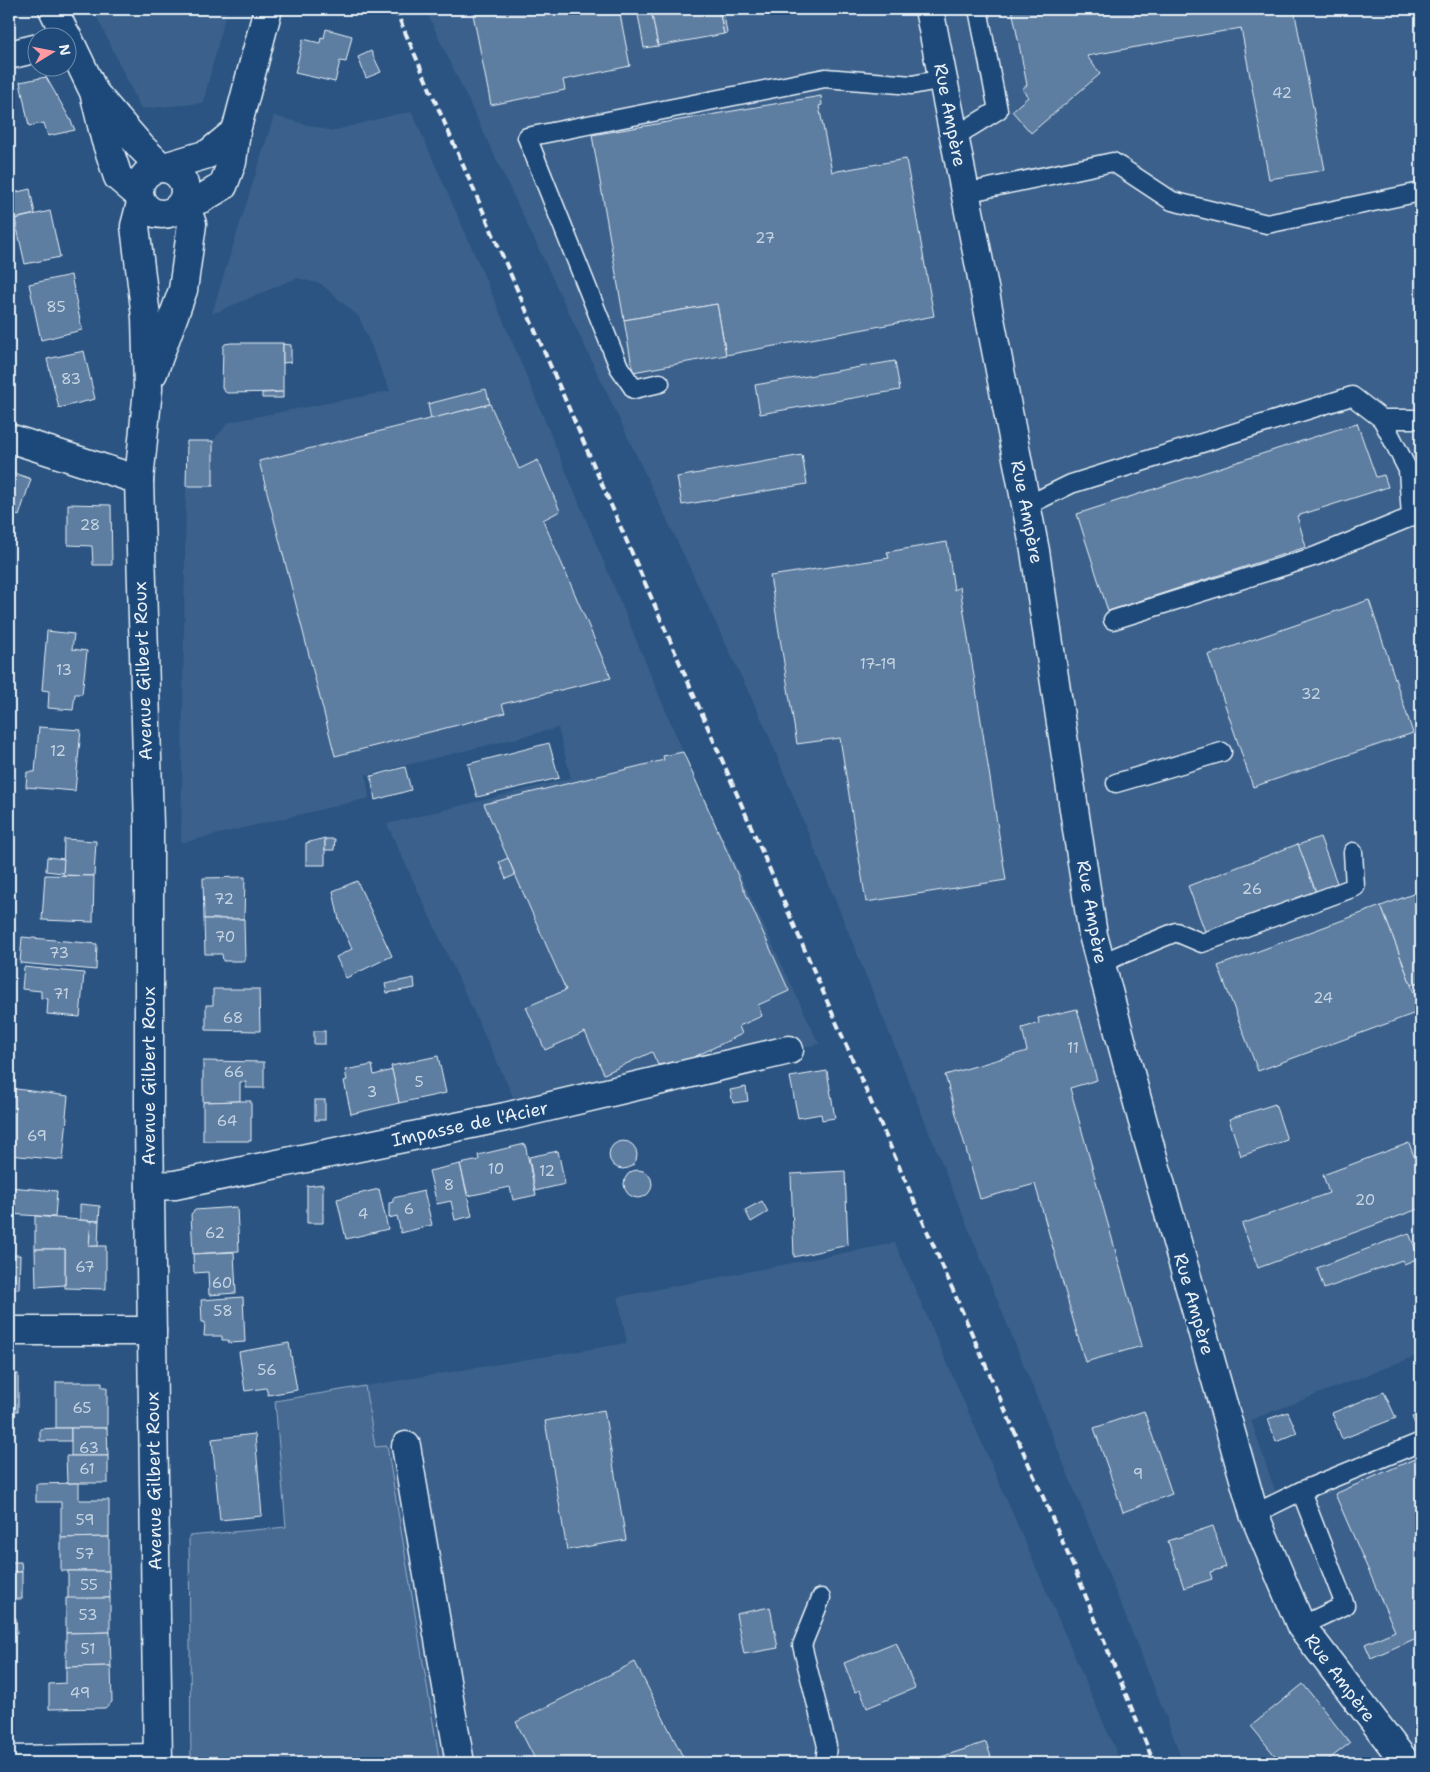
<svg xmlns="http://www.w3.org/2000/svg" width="1430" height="1772" font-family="'Shantell Sans',sans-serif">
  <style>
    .built { fill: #3a608b }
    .green { fill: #476b93; stroke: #98aec6 }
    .building { fill: #5d7da1; stroke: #e8f1f8 }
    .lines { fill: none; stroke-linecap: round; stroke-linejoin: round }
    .service-casing { stroke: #e8f1f8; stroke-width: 21 }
    .minor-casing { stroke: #e8f1f8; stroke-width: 31 }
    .secondary-casing { stroke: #e8f1f8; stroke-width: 31 }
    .primary-casing { stroke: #e8f1f8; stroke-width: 31 }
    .service { stroke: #1f4a7a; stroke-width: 18 }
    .minor { stroke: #1f4a7a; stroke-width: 28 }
    .secondary { stroke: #1f4a7a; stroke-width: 28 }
    .primary { stroke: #1f4a7a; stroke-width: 28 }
    .rail { stroke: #e8f1f8; stroke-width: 4; stroke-dasharray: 8 4; stroke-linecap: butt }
    .labels { text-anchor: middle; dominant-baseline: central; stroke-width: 5; stroke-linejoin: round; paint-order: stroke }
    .number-label { font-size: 15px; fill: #c5d4e2 }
    .street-label { font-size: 18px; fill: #e8f1f8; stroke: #1f4a7a }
  </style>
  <rect width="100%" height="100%" fill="#2b5482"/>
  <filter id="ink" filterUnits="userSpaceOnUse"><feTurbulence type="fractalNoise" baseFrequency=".02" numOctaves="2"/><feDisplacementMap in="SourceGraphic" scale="10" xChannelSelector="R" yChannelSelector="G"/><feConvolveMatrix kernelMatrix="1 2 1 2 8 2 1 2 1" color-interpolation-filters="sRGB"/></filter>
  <g filter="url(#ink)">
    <g class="built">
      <polygon points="93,9 227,9 203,103 141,109"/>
      <polygon points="425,9 1421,9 1421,1354 1251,1420 1275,1491 1421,1434 1421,1763 1183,1763 1165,1714 766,729"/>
      <polygon points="412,112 493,296 683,752 819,1044 789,1050 521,1114 387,824 571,778 558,728 366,775 369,798 181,843 186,486 213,486 213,441 229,422 390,391 359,317 321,284 297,278 212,314 219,290 274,116 332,131 397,114"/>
      <polygon points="895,1243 1121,1763 220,1763 424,1761 439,1758 387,1446 375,1448 365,1386 627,1343 618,1297"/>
    </g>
    <polygon class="green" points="365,1386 375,1447 387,1446 439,1758 424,1761 191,1763 189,1536 286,1527 275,1401"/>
    <g class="building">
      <polygon points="472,9 619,9 630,66 563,80 565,90 491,105"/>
      <polygon points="637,9 651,9 658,46 644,48"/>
      <polygon points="651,9 719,9 724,34 658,46"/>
      <polygon points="719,9 723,9 727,33 724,34"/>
      <polygon points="1012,9 1294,9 1325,170 1269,179 1241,28 1087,56 1100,74 1031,133 1012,111 1028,97 1022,89 1027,85"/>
      <polygon points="326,29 352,36 346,62 340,61 335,82 295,73 303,39 320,43 321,37 324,38"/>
      <polygon points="371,51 381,72 366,78 358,57"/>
      <polygon points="46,77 70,119 75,130 48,136 44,123 29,126 20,82"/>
      <polygon points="821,96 822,105 819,106 832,172 906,159 934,316 726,355 717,304 624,320 592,135"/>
      <polygon points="30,189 35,214 9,220 9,194"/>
      <polygon points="50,211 60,257 25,264 15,219"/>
      <polygon points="71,275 82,330 41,340 29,284"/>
      <polygon points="717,304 726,355 633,372 624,320"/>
      <polygon points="231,343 283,343 283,392 227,393 224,391 222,387 223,347 225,344"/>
      <polygon points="283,344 291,345 291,362 283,363"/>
      <polygon points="84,351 95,399 59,408 47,359"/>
      <polygon points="895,361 900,390 760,414 755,385"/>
      <polygon points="486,389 490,404 431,419 428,404"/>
      <polygon points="283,392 283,398 262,398 262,393"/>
      <polygon points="490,404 519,469 538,460 560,511 543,520 611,678 502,704 505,713 335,756 259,461"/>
      <polygon points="1357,423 1376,477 1384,475 1388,487 1297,516 1306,547 1108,611 1077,514"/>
      <polygon points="187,441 213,441 213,486 186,486"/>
      <polygon points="802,455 807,484 682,505 677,477"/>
      <polygon points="9,471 31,479 19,516 9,512"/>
      <polygon points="68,504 111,505 112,565 93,565 92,546 68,545"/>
      <polygon points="947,542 954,590 960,587 1006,880 866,902 840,738 797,744 770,576 889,558 887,552"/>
      <polygon points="1369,600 1413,733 1253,787 1208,655"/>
      <polygon points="47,631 74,634 72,649 87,651 82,694 75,694 73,710 48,708 49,691 42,690"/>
      <polygon points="39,727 81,730 75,791 26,787 27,772 35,772"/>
      <polygon points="549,743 559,778 477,797 468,764"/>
      <polygon points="683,752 789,991 758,1005 762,1016 739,1026 742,1034 692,1058 658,1065 652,1052 604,1074 585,1032 545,1050 526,1007 566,990 484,804 664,760 663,756"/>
      <polygon points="405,767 411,790 375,800 371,776"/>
      <polygon points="1320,837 1337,883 1316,892 1298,845"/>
      <polygon points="325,838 325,865 306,865 306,843"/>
      <polygon points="64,839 96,841 94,876 63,875"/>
      <polygon points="325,839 335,839 334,850 325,850"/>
      <polygon points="1298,844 1316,893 1206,934 1188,886"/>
      <polygon points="47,857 64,859 63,873 46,871"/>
      <polygon points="508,858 515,875 506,879 499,862"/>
      <polygon points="45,875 94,876 93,922 42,920"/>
      <polygon points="245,877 244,919 204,919 203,878"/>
      <polygon points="357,881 392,956 346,978 336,957 352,949 339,920 333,891"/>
      <polygon points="1421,891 1421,981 1411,985 1381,906"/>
      <polygon points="1381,906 1421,1011 1258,1071 1218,966"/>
      <polygon points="204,919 244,919 245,961 223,961 222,954 205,954"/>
      <polygon points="22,937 97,944 96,970 20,963"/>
      <polygon points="24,967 84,973 80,1017 47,1014 48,999 41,998 41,991 22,989"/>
      <polygon points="414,978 415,988 387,993 385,984"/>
      <polygon points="213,989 259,989 260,1031 206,1030 206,1005 213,1005"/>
      <polygon points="1077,1009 1097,1080 1070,1088 1142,1346 1085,1362 1035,1184 980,1199 945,1075 1027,1051 1022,1028 1039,1023 1038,1018"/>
      <rect x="314" y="1031" width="11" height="13"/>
      <polygon points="438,1056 446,1093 399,1103 391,1066"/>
      <polygon points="203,1061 264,1062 264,1088 246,1088 246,1082 240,1082 240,1101 203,1102"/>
      <polygon points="372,1065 374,1075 392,1070 399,1103 351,1114 344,1081 347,1080 345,1070"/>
      <polygon points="827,1071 835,1118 822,1120 821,1114 798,1118 790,1077"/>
      <polygon points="746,1087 748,1101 733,1103 730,1090"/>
      <polygon points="9,1088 68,1096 66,1116 67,1118 63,1160 9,1155"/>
      <rect x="315" y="1100" width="10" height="20"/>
      <polygon points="240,1101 251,1101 251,1141 203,1141 203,1102"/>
      <polygon points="1275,1104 1287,1140 1241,1156 1229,1119"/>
      <circle cx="623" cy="1155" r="14"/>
      <polygon points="1409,1143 1421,1175 1421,1208 1258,1268 1242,1224 1329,1193 1323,1175"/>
      <polygon points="525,1144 536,1195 513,1200 510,1187 468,1196 460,1164 479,1160 478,1155"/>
      <polygon points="558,1151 565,1184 535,1191 529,1157"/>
      <polygon points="460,1164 472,1216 455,1220 451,1201 437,1204 429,1171"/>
      <circle cx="638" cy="1184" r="14"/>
      <polygon points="845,1171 848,1245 794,1257 791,1174"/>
      <polygon points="323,1184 323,1223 307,1223 307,1186"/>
      <polygon points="9,1187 57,1191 55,1217 9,1214"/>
      <polygon points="379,1189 388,1229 346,1239 337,1199"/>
      <polygon points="424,1191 432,1225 401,1233 397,1216 389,1218 389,1203 393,1202 393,1198"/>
      <polygon points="762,1201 768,1212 751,1222 745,1210"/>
      <polygon points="80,1204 100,1206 99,1221 80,1220"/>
      <polygon points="237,1207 239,1251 193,1254 191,1214 195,1210"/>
      <polygon points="35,1216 91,1221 89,1246 106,1246 106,1289 65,1288 65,1249 35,1249"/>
      <polygon points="91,1221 99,1221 98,1246 89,1246"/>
      <polygon points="1409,1233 1419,1258 1404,1264 1402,1260 1324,1289 1317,1268"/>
      <polygon points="35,1249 65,1249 65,1285 36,1287"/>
      <polygon points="234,1252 236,1293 209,1295 208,1272 194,1273 193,1254"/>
      <polygon points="9,1255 20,1255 19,1289 9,1289"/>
      <polygon points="243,1297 245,1342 229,1343 228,1340 222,1340 222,1336 204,1336 205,1322 202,1322 201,1300"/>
      <polygon points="289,1343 297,1390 268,1395 266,1388 245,1391 239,1352"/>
      <rect x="9" y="1374" width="9" height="37"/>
      <polygon points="56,1382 102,1382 102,1387 107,1387 107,1428 56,1428"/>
      <polygon points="1384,1392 1396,1418 1342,1439 1332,1413"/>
      <polygon points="604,1410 626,1540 567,1550 545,1421"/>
      <polygon points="1144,1411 1172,1494 1123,1512 1094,1428"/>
      <polygon points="1288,1412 1297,1433 1276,1442 1268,1419"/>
      <polygon points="1421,1414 1421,1427 1417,1429 1412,1417"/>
      <polygon points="56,1428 71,1428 71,1441 40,1441 40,1429"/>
      <polygon points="71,1428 107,1428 108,1456 71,1456"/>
      <polygon points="255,1434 262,1516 220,1520 212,1439"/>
      <polygon points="66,1456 108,1456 108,1483 67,1483"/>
      <polygon points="1421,1456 1421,1636 1371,1658 1365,1644 1395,1631 1335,1494"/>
      <polygon points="79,1483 79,1500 109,1500 109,1537 61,1538 61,1502 36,1502 36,1484"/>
      <polygon points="1213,1526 1226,1567 1210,1572 1212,1579 1184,1588 1168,1541"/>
      <polygon points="109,1537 109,1571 61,1571 61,1538"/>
      <polygon points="9,1562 21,1562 22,1572 9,1572"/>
      <polygon points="68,1571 109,1571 110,1598 68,1599"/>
      <rect x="9" y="1572" width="13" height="27"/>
      <polygon points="66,1598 110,1598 110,1632 66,1633"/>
      <polygon points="770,1607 778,1648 744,1654 736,1614"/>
      <polygon points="9,1618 16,1618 17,1633 9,1633"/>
      <polygon points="110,1632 111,1666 66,1667 66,1633"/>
      <polygon points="896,1642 915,1688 867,1708 860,1690 855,1692 844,1663"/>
      <polygon points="635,1662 686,1763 537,1763 516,1722"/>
      <polygon points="111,1666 112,1702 105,1708 49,1709 49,1684 66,1683 66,1667"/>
      <polygon points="1303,1684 1350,1743 1324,1763 1281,1763 1251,1726"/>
      <polygon points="986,1742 993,1763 923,1763"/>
    </g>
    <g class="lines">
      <defs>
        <g id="service">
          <polyline points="954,137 998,110 978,9"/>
          <polyline points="965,193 1113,162 1172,201 1267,224 1421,192"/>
          <polyline points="660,383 634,389 619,367 527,137 825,78 912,85 943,79"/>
          <polyline points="1026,506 1071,484 1352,396 1382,419 1421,419"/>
          <polyline points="1113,620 1316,556 1411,517 1408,470 1382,419"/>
          <polyline points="1116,783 1222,752"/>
          <polyline points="1101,963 1176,932 1202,943 1355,887 1353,852"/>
          <polyline points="1254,1514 1301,1491"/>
          <polyline points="821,1598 802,1645 827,1746 825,1763"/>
          <polyline points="1301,1626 1345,1605 1301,1491 1421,1442"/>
        </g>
        <g id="minor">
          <polyline points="9,55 38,48"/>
          <polyline points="164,167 208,154 236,131"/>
          <polyline points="185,198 201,199 223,186 232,162 236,131 268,9"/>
          <polyline points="9,438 139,480"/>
          <polyline points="150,1186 175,1185 505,1117 789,1050"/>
          <polyline points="9,1331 152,1331"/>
          <polyline points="406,1446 460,1763"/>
          <polyline points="9,1760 158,1758"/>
        </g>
        <g id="secondary">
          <polyline points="53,9 67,38"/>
          <polyline points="68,38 94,92 105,138 118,177 138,194"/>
          <polyline points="97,96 141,147 162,168"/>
          <circle cx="162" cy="191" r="23"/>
          <polyline points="141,203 135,226 146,317 148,389 139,480 149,826 149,1124 158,1763"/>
          <polyline points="153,373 183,290 192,224 184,201"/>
        </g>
        <polyline id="primary" points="929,9 980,267 1035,551 1093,935 1143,1122 1254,1514 1301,1626 1406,1763"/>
      </defs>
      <use href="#service" class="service-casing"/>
      <use href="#minor" class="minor-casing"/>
      <use href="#secondary" class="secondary-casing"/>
      <use href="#primary" class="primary-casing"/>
      <use href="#service" class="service"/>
      <use href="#minor" class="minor"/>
      <use href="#secondary" class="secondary"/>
      <use href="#primary" class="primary"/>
      <polyline class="rail" points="395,9 1077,1575 1154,1763"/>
    </g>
  </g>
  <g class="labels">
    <g class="number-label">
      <text x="1282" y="93">42</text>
      <text x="765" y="238">27</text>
      <text x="56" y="307">85</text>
      <text x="71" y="379">83</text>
      <text x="90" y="525">28</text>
      <text x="878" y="664">17-19</text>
      <text x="64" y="670">13</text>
      <text x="1311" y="694">32</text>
      <text x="58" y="751">12</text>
      <text x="1252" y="889">26</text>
      <text x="224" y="899">72</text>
      <text x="225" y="937">70</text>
      <text x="59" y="953">73</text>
      <text x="61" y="994">71</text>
      <text x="1323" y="998">24</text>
      <text x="233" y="1018">68</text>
      <text x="1073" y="1048">11</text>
      <text x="234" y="1072">66</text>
      <text x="419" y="1082">5</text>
      <text x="372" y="1092">3</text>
      <text x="227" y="1121">64</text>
      <text x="37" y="1136">69</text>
      <text x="496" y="1169">10</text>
      <text x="547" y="1171">12</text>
      <text x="449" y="1185">8</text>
      <text x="1365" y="1200">20</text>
      <text x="409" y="1209">6</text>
      <text x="363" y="1214">4</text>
      <text x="215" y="1233">62</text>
      <text x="85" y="1267">67</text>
      <text x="222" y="1283">60</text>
      <text x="223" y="1311">58</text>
      <text x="267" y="1370">56</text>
      <text x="82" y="1408">65</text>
      <text x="89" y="1448">63</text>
      <text x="87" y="1469">61</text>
      <text x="1138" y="1474">9</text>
      <text x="85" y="1520">59</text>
      <text x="85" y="1554">57</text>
      <text x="89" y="1585">55</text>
      <text x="88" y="1615">53</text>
      <text x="88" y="1649">51</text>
      <text x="80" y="1693">49</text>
    </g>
    <g class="street-label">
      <text transform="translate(950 115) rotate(79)">Rue Ampère</text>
      <text transform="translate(1027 512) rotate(79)">Rue Ampère</text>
      <text transform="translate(143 671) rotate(-92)">Avenue Gilbert Roux</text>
      <text transform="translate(1092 912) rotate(80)">Rue Ampère</text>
      <text transform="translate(149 1076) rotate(-90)">Avenue Gilbert Roux</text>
      <text transform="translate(470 1124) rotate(-12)">Impasse de l'Acier</text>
      <text transform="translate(1194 1304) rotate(74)">Rue Ampère</text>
      <text transform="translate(154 1481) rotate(-91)">Avenue Gilbert Roux</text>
      <text transform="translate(1340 1678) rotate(53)">Rue Ampère</text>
    </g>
  </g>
  <rect width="1430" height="1772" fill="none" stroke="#1f4a7a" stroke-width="30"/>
  <rect x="15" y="15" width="1400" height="1742" fill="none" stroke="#e8f1f8" stroke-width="2" filter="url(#ink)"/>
  <g transform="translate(52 52) rotate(80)"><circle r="24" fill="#1f4a7a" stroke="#6f8dac"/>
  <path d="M0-4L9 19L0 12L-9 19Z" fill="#ff9aa2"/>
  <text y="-8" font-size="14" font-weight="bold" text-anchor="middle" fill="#e8f1f8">N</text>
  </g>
</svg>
